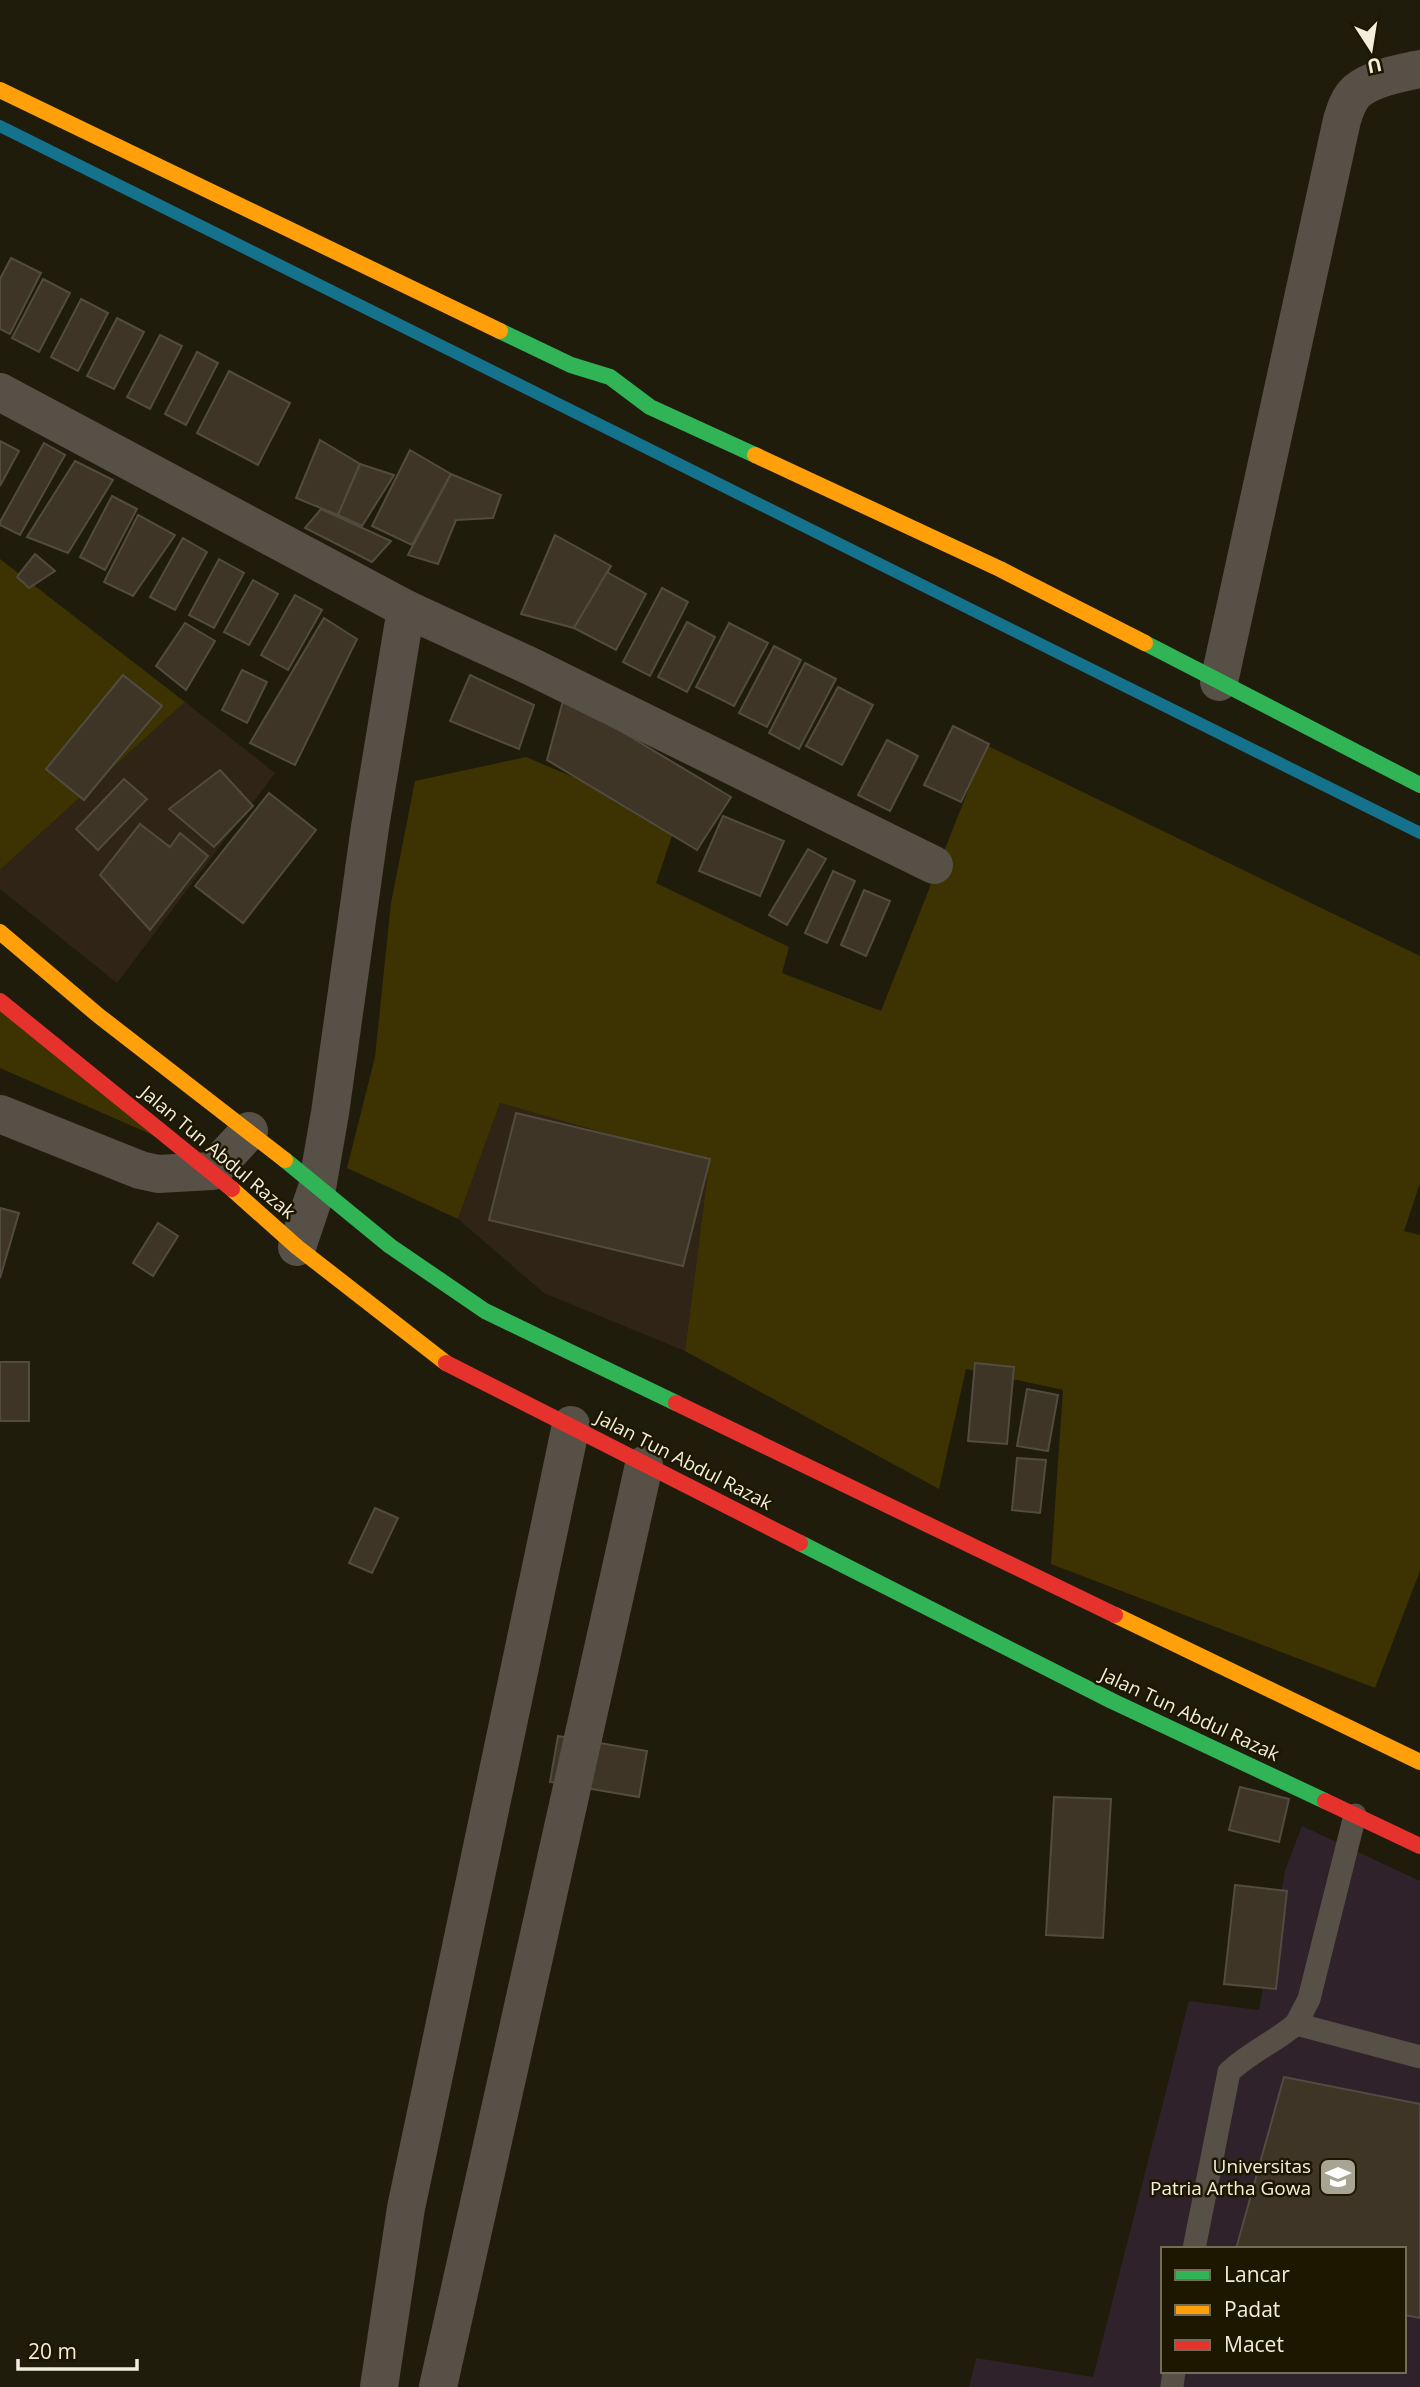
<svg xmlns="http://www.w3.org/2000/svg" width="1420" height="2387" font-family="'Open Sans',sans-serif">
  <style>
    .commercial { fill: #302417 }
    .education { fill: #2f222a; fill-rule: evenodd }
    .green { fill: #3d3202 }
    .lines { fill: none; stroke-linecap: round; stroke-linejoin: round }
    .stream { stroke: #15728d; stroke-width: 12 }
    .building { fill: #3e3526; stroke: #524b40; stroke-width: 2 }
    .lane { stroke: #565046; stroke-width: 23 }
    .street { stroke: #565046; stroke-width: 38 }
    .fast { stroke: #30b455; stroke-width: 16 }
    .slow { stroke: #ff9f0a; stroke-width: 16 }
    .jam { stroke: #e5322d; stroke-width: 16 }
    .labels { text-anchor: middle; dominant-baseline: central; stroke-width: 5; stroke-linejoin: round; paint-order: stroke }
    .street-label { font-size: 19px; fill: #f2eedd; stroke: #1e1700 }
    .poi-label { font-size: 19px; fill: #f2eedd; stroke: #1e1700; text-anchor: end }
  </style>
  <rect width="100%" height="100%" fill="#201c0c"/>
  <g class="commercial">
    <polygon points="185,702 275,773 117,983 0,889 0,870"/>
    <polygon points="500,1103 709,1163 685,1351 544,1293 458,1219"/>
  </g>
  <path class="education" d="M1302 1826 1420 1881V2387H969L976 2358 1093 2377 1189 2001 1259 2010 1285 1871ZM1163 2249H1404V2371H1163Z"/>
  <g class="green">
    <polygon points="0,559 185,702 0,870"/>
    <polygon points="986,745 1420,956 1420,1183 1404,1231 1420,1235 1420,1571 1375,1688 1051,1564 1063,1390 966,1369 939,1489 685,1351 709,1163 500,1103 458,1219 347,1168 375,1057 391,903 415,781 526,757 677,821 656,883 789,947 782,973 881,1011"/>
    <polygon points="0,1003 164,1140 0,1068"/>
  </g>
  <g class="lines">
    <polyline class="stream" points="0,126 1420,833"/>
  </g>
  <g class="building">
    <polygon points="11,258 41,273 10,334 0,329 0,279"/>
    <polygon points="43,279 70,293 39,352 12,338"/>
    <polygon points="81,299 108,313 78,371 51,357"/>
    <polygon points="117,318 144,332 114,389 87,376"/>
    <polygon points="160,335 182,346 150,409 127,397"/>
    <polygon points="197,352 218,363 186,425 165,414"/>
    <polygon points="229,371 290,403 258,465 197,433"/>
    <polygon points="320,440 360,464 338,515 296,498"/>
    <polygon points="0,441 19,451 0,486"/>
    <polygon points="44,443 65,455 20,535 0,525 0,522"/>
    <polygon points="410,450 451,474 412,545 372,526"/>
    <polygon points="75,461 113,480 68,553 27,537"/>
    <polygon points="360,464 394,475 362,526 338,515"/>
    <polygon points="451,474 501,495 493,518 456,520 438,564 408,555"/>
    <polygon points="112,496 137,509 105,570 80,557"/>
    <polygon points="321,509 391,541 372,562 305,528"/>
    <polygon points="138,515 175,535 133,596 104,582"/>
    <polygon points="555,535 611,566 574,628 521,614"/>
    <polygon points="183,538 207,552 175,610 150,597"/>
    <polygon points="35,554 55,571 29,588 17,577"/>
    <polygon points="219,559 244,573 214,628 189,615"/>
    <polygon points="607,572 646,594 616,650 574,628"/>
    <polygon points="253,580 278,594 249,645 224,632"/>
    <polygon points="662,588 688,602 650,676 623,662"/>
    <polygon points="295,595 322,610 288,670 261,655"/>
    <polygon points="324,618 357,639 295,765 250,743"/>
    <polygon points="687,622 715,637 687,692 658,677"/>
    <polygon points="185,623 215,641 186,690 156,666"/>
    <polygon points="729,623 768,643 734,706 696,687"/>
    <polygon points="774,646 801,660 767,727 739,713"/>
    <polygon points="805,663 836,679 799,749 769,733"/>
    <polygon points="242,670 267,682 247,723 222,710"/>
    <polygon points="123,675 162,706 84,800 46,769"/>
    <polygon points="470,675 534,705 519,749 450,721"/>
    <polygon points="838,687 873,705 842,765 806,746"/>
    <polygon points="564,697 731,797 697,850 547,760"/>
    <polygon points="953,726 989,744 961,802 924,785"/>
    <polygon points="887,740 918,756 890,811 858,795"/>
    <polygon points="220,770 253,806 214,847 169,809"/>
    <polygon points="124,779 147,799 98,850 76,829"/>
    <polygon points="269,793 316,830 243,923 195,886"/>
    <polygon points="723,816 784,841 760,896 699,871"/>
    <polygon points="140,824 170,847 180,833 208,856 150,930 100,875"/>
    <polygon points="808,849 826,859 787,925 769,915"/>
    <polygon points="833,871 855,881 827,943 805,933"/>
    <polygon points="864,890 890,901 866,956 841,945"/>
    <polygon points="516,1113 710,1159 683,1266 489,1220"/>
    <polygon points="0,1208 19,1213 0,1278"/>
    <polygon points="158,1223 178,1236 153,1276 133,1263"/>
    <rect x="0" y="1362" width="29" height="59"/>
    <polygon points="975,1363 1014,1367 1007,1444 968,1441"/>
    <polygon points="1027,1389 1058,1395 1048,1451 1017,1446"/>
    <polygon points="1017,1458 1046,1460 1040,1513 1012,1510"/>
    <polygon points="375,1508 398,1518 372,1573 349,1563"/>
    <polygon points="558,1736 647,1751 639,1797 550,1782"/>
    <polygon points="1240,1787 1289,1799 1279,1842 1229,1830"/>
    <polygon points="1054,1797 1111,1799 1103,1938 1046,1935"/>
    <polygon points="1235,1885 1287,1891 1276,1989 1224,1984"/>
    <polygon points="1284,2077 1420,2104 1420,2318 1404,2315 1404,2249 1236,2249"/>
  </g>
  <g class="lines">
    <g class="lane">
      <polyline points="1355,1815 1309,1999 1296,2024 1420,2057"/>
      <path d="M1194 2249 1229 2072C1250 2052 1275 2042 1296 2024"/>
      <polyline points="1172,2387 1174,2371"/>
    </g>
    <g class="street">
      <polyline points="0,392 406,609 530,666 934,865"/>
      <path d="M1219 682 1342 120C1345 110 1349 98 1357 91 1373 78 1401 73 1420 69"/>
      <polyline points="0,1114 140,1170 158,1174 212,1171 249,1131"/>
      <polyline points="297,1247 317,1188 330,1113 370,827 406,609"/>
      <polyline points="379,2387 406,2208 571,1425"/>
      <polyline points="438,2387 644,1465"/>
    </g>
    <g class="fast">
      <polyline points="500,331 571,365 610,377 650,407 755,455"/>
      <polyline points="1145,643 1420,785"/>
      <polyline points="285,1160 390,1246 485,1311 676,1403"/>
      <polyline points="800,1543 1112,1701 1325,1801"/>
    </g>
    <g class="slow">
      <polyline points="0,90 500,331"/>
      <polyline points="755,455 1000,569 1145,643"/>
      <polyline points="0,932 99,1016 285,1160"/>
      <polyline points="232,1189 297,1247 446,1363"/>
      <polyline points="1115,1615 1420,1762"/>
    </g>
    <g class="jam">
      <polyline points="0,1001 232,1189"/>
      <polyline points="446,1363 800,1543"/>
      <polyline points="676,1403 1115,1615"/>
      <polyline points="1325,1801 1420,1846"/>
    </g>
  </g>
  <defs>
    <symbol id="university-square" viewBox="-11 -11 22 22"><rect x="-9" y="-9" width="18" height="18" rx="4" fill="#a8a494" stroke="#1e1700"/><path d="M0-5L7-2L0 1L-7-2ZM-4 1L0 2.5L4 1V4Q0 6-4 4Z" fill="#fff"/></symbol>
  </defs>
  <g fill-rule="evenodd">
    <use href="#university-square" x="1316" y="2155" width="44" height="44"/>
  </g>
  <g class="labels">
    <g class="street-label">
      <text transform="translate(218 1152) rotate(40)">Jalan Tun Abdul Razak</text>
      <text transform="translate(684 1460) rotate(27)">Jalan Tun Abdul Razak</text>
      <text transform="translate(1190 1714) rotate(25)">Jalan Tun Abdul Razak</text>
    </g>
    <g class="poi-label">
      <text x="1311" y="2166">Universitas<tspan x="1311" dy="22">Patria Artha Gowa</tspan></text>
    </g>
  </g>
  <rect x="1161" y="2247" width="245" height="126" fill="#1e1700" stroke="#736d58" stroke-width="2"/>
  <rect x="1175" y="2270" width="35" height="10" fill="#30b455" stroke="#736d58" stroke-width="2"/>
  <text x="1224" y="2282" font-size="21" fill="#f2eedd">Lancar</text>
  <rect x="1175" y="2305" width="35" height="10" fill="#ff9f0a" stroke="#736d58" stroke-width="2"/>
  <text x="1224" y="2317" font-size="21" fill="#f2eedd">Padat</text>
  <rect x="1175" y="2340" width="35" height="10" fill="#e5322d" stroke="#736d58" stroke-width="2"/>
  <text x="1224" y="2352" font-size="21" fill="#f2eedd">Macet</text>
  <g transform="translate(1371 49) rotate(168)" stroke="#1e1700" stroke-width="5" paint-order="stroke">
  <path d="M0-5L12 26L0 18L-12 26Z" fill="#f2eedd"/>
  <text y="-10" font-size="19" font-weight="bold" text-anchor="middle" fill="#f2eedd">U</text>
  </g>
  <path d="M18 2359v10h119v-10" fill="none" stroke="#f2eedd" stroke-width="3.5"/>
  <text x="28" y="2359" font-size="21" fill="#f2eedd" stroke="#1e1700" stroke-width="5" paint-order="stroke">20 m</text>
</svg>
